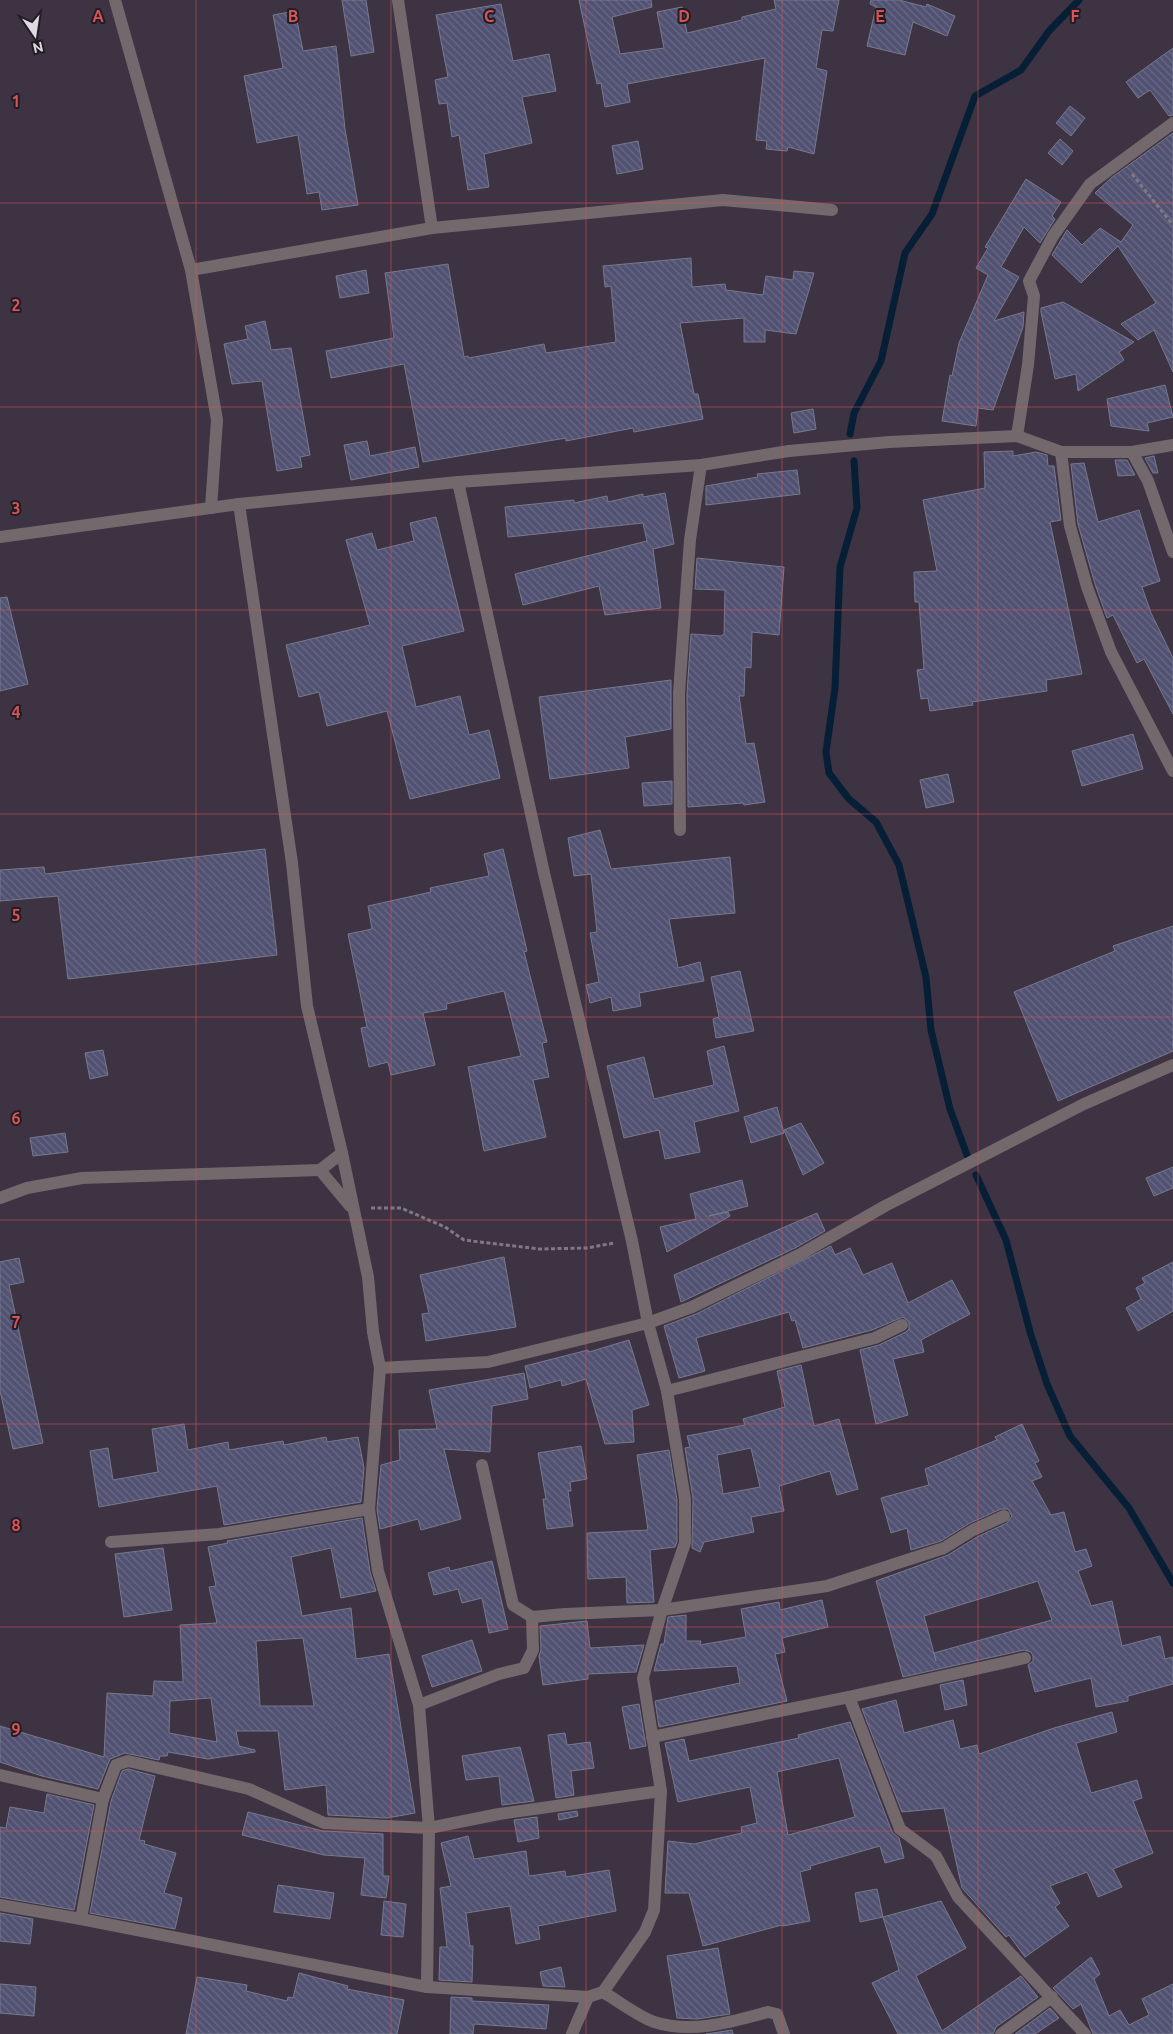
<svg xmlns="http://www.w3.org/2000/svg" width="1173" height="2034" font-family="Ubuntu,sans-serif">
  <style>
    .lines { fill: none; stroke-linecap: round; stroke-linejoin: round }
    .stream { stroke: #061f36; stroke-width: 7 }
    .building { fill: url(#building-back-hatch); stroke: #77798d; fill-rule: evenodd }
    .path { stroke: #817885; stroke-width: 3; stroke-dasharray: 4 2.5; stroke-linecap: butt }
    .minor { stroke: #73696d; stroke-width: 12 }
    .grid { fill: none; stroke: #d85457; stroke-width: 1; stroke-opacity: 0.55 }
    .grid-label { font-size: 16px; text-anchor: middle; font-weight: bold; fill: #d85457; stroke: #221d24; stroke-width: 4; stroke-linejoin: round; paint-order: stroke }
  </style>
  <defs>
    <pattern id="building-back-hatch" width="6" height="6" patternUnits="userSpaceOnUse" patternTransform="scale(1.25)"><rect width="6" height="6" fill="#515172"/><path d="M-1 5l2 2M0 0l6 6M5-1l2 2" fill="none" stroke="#6a6986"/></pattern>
  </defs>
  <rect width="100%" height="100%" fill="#3e3343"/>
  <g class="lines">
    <g class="stream">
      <polyline points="850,434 854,413 881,361 905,253 932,214 975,96 1021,70 1049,31 1079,0"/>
      <polyline points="854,461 857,508 840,567 835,688 826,752 829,773 849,799 876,822 899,865 926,977 931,1030 950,1109 967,1155"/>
      <polyline points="976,1175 1006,1240 1030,1332 1047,1384 1070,1436 1129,1508 1173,1583"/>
    </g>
  </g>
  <g class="building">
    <polygon points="342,0 366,0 374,52 351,56"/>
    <polygon points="579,0 651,0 652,7 612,17 620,54 664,48 657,12 682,7 687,33 742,20 742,17 776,9 774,0 839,0 833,31 822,30 816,68 827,71 814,154 788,147 787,151 766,149 767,141 756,140 765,58 627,84 630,102 605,107 601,83 597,84"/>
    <polygon points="871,0 899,0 926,7 927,4 955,16 947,36 913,22 905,55 867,46 876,7 870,4"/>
    <polygon points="501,4 513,61 549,54 556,91 522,97 532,143 484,154 489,187 468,190 459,135 452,137 447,103 439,104 435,80 448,77 436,15"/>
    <polygon points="295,11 303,51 336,46 345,129 358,205 322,210 319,192 307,194 298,135 257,143 244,76 283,68 273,15"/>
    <polygon points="1173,48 1173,115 1169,116 1150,90 1138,98 1126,82"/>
    <polygon points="1070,106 1085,118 1071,136 1056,123"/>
    <polygon points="1173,133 1173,372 1154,330 1138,340 1121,324 1156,303 1118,246 1081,283 1052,255 1067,230 1082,245 1100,228 1121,242 1133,225 1095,193 1111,178"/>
    <polygon points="1060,139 1073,151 1062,165 1048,153"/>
    <polygon points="638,141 643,169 617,174 612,146"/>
    <polygon points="1026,179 1061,202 1052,216 1055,219 1040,243 1024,227 1001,267 1019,277 994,321 1024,312 1023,327 993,410 978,408 976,426 942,421 950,375 952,376 959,343 988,275 976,268 988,248 985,247"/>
    <polygon points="691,258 692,287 725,284 726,290 763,295 766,276 793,280 794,271 814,273 796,334 765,330 765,342 744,342 744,318 680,323 694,394 698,394 703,419 634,432 633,428 566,441 566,438 423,462 404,364 331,378 326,351 394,338 385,273 448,264 464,357 468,356 469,358 544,344 546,353 616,342 611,286 605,287 603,266"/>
    <polygon points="366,270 369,293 340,298 336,276"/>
    <polygon points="1063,302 1134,342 1119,352 1124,360 1078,391 1076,374 1055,379 1041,312 1041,308"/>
    <polygon points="265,321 271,350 291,348 310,455 300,457 302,467 277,471 262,381 232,384 224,344 248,339 245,326"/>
    <polygon points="1165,385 1173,417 1147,423 1149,431 1111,426 1107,399"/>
    <polygon points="813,409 816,429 794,433 791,413"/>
    <polygon points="367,441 370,456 415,447 419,467 351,480 344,445"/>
    <polygon points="1013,451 1013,456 1036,452 1047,455 1048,466 1054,466 1061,520 1050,522 1082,674 1046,680 1047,691 972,702 973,705 930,711 928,698 921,699 917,670 924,669 919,602 915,602 914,572 937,571 923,500 985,488 984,452"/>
    <polygon points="1154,456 1158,473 1153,473 1145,458"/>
    <polygon points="1115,460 1127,460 1135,475 1118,476"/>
    <polygon points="1084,463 1098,522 1139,510 1160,581 1142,587 1151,613 1173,658 1173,714 1144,659 1137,663 1113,615 1107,618 1095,584 1078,524 1071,464"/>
    <polygon points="797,470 800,494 706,505 706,486 758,477 757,474"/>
    <polygon points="665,493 674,544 653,549 661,608 605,615 599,586 523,605 515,574 647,541 643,523 508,537 505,507 574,500 574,503 607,496 608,502 643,494 643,497"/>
    <polygon points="436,517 464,631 402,646 416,707 460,696 469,735 489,730 500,778 410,799 387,711 327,726 319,692 299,697 286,645 370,625 346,540 372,533 377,550 414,541 410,523"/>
    <polygon points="697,558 784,567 779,635 752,632 751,668 745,667 744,696 739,696 746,744 754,743 765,802 744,805 743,803 688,807 687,693 691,634 721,636 724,634 725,590 695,589"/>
    <polygon points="7,597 28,684 0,691 0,598"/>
    <polygon points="671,680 671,729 625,737 629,768 550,779 539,697"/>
    <polygon points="1133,734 1143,769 1082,786 1072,751"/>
    <polygon points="948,774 954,802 926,808 920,780"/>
    <polygon points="672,781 672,804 644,806 642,783"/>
    <polygon points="600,830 611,869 730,857 735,913 669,919 678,968 700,962 704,981 639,993 641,1006 613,1011 611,997 590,1003 586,985 599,982 590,933 597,932 591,874 574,876 568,838"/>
    <polygon points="265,849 277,955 68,979 58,896 0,901 0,870 44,867 45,874"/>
    <polygon points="503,849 527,951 524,952 547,1042 542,1043 549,1077 533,1080 546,1137 484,1151 468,1067 521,1056 504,991 446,1004 447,1009 423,1013 435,1065 391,1075 388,1062 369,1067 361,1028 367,1027 348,934 372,929 368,906 431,892 430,888 489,876 484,854"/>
    <polygon points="1173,926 1173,1051 1058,1101 1014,992 1115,951 1113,946"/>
    <polygon points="740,971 754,1031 716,1038 713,1019 719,1017 711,977"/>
    <polygon points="724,1046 739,1111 694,1122 700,1152 665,1159 659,1130 624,1138 607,1066 644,1057 654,1099 714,1085 707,1051"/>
    <polygon points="103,1050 108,1075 90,1079 85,1053"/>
    <polygon points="777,1107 784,1133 751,1143 744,1117"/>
    <polygon points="801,1123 824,1163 803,1175 784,1130"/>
    <polygon points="65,1133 68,1152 33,1156 30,1138"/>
    <polygon points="1173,1167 1173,1188 1154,1196 1146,1178"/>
    <polygon points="742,1180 748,1206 709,1216 728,1212 730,1216 667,1252 660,1227 696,1219 690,1194"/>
    <polygon points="817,1213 825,1231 795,1248 681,1302 674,1275"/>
    <polygon points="831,1246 835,1255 850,1248 863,1275 892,1263 908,1303 952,1280 970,1314 921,1340 924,1352 893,1359 908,1415 876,1424 860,1350 879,1345 906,1332 909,1329 909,1322 903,1317 872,1330 803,1348 795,1320 792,1321 789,1312 696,1338 705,1371 679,1378 664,1326 696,1314"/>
    <polygon points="504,1257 516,1327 426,1341 422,1314 429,1313 420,1275"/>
    <polygon points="19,1258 24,1282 9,1285 43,1443 13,1449 0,1391 0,1262"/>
    <polygon points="1173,1262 1173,1311 1138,1331 1126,1308 1141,1299 1136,1288 1145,1283 1142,1278"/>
    <polygon points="629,1340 649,1405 632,1410 634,1442 605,1444 586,1379 562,1386 561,1380 530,1388 525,1366 588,1350 589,1352"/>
    <path d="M801 1365 814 1426 839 1419 858 1489 837 1495 830 1471 779 1486 784 1511 751 1517 754 1532 704 1542 700 1552 692 1548 693 1499 685 1448 690 1447 687 1436 745 1425 743 1419 785 1407 777 1371ZM751 1448 760 1487 723 1494 717 1455Z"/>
    <polygon points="524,1373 528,1399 492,1406 490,1452 444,1449 461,1519 421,1530 418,1519 380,1529 377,1509 381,1465 400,1460 399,1430 437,1429 429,1390"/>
    <polygon points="184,1424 188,1450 228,1442 229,1450 283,1441 284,1445 326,1437 327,1442 358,1437 364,1468 361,1502 224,1525 217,1486 99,1507 90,1451 108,1448 113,1480 158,1472 152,1429"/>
    <path d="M1022 1424 1039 1461 1035 1463 1042 1477 1032 1481 1051 1515 1064 1512 1075 1552 1086 1549 1092 1566 1078 1571 1091 1606 1112 1601 1122 1646 1160 1636 1165 1659 1173 1657V1684L1128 1696V1701L1096 1707 1091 1678 1035 1692 1028 1665 1033 1661V1656L1031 1652 1024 1650 903 1677 876 1581 948 1555 977 1537 1007 1523 1012 1516 1008 1509H1001L970 1523 941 1541 911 1550 907 1528 891 1533 881 1498 929 1485 925 1469 997 1440 995 1437ZM1038 1581 1052 1620 934 1653 936 1661 924 1616Z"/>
    <polygon points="581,1446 587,1479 570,1482 571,1491 568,1491 573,1526 547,1529 543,1499 546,1499 538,1453"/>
    <polygon points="669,1450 677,1500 677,1542 675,1547 650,1550 654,1602 627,1603 626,1577 588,1579 587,1533 648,1530 637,1455"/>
    <path d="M362 1518 370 1572 376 1591 341 1598 331 1548 291 1557 302 1616 351 1608 356 1659 389 1654 415 1813 387 1818 328 1815 326 1785 285 1790 278 1731H236L239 1746 255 1750V1752L208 1759 168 1752 167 1756H160L159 1760 125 1753 110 1759 98 1789 42 1776 0 1762V1726L104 1757 107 1693 153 1696 154 1681 183 1682 180 1625 217 1623 209 1587 216 1586 208 1547 228 1543 227 1541ZM303 1638 314 1706H260L256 1641ZM211 1698 217 1742 169 1733 170 1701Z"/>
    <polygon points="163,1548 172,1610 124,1617 115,1554"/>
    <polygon points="492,1561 508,1629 489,1633 482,1598 462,1603 458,1589 434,1595 428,1573 449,1567 450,1571"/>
    <polygon points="822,1600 828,1627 782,1638 785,1652 775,1654 787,1701 659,1727 655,1701 740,1683 737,1666 654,1671 661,1644 664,1644 668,1617 686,1615 686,1641 701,1641 700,1645 746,1637 741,1609 779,1602 780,1610"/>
    <polygon points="587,1621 590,1648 644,1645 636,1672 588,1674 588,1679 543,1685 539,1656 541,1650 540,1626"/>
    <polygon points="472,1640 482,1671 432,1687 422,1656"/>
    <polygon points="963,1680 967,1705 945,1710 940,1685"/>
    <polygon points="896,1700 904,1733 953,1720 960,1749 977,1745 979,1754 1054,1728 1112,1712 1117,1732 1076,1743 1091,1793 1137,1780 1142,1798 1133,1801 1153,1853 1113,1869 1122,1887 1098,1897 1087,1872 1050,1886 1060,1903 1055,1907 1069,1926 1025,1957 1009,1935 1006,1937 962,1888 944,1808 902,1812 862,1709"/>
    <polygon points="639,1704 646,1746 630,1749 622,1707"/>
    <path d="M850 1722 892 1832 899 1838 904 1858 885 1863 880 1846 810 1866 811 1869 800 1872 810 1921 783 1926 782 1925 703 1946 689 1893H665L668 1841 694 1844 742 1833 741 1827 757 1823 750 1787 678 1802 665 1743 684 1739 689 1761 799 1738 798 1735ZM839 1758 855 1817 788 1835 777 1772Z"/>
    <polygon points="565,1733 567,1745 590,1742 594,1768 571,1771 574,1795 556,1798 548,1735"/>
    <polygon points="520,1747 534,1801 502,1805 499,1776 466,1780 462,1756"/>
    <polygon points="128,1769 155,1776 139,1840 145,1841 144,1844 176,1853 164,1893 182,1898 175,1929 90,1913 111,1801 122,1771"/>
    <polygon points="47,1794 94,1805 74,1910 0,1897 0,1827 6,1828 10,1807 44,1813"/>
    <polygon points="577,1811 578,1816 559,1820 558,1814"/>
    <polygon points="248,1812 323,1831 383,1834 383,1876 389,1876 386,1898 361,1895 365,1858 324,1855 242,1835"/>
    <polygon points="537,1817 539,1838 518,1842 514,1820"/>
    <polygon points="468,1836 474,1859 526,1851 529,1876 565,1871 566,1877 609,1870 616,1911 538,1926 540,1939 516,1944 510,1906 466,1913 470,1946 473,1946 472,1982 439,1980 440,1947 447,1947 440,1888 451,1886 441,1843"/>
    <polygon points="278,1885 334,1893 330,1919 274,1912"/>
    <polygon points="877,1889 883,1917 860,1922 855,1893"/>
    <polygon points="384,1901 406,1904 403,1937 381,1935"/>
    <polygon points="941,1901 966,1948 916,1976 942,2031 1021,1976 1038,1997 996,2027 993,2034 898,2034 872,1983 899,1970 883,1917"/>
    <polygon points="0,1913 33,1919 30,1944 0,1941"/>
    <polygon points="718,1948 730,2014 697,2019 677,2018 667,1956"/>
    <polygon points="1091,1957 1100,1974 1094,1979 1109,2016 1120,2010 1129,2025 1149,2015 1142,1999 1173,1984 1173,2034 1093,2034 1081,2004 1073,2009 1053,1988"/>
    <polygon points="561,1967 565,1987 543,1986 540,1972"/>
    <polygon points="299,1973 348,1986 347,1989 404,2000 397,2034 186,2034 197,1977 247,1985 246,1991 287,2001 288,1997 293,1998"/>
    <polygon points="0,1984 36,1987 34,2016 0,2013"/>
    <polygon points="451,1997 472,1998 472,2001 549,2005 546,2029 474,2024 473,2034 450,2034"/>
    <polygon points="1050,2008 1059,2018 1035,2034 1015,2034"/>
    <polygon points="732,2030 733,2034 706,2034 713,2033"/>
  </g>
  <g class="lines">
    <g class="path">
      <polyline points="1132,174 1173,225"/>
      <polyline points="371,1208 401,1208 445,1227 464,1240 539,1249 587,1248 614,1243"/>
    </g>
    <g class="minor">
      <polyline points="115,0 191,270 217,420 211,508"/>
      <polyline points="398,0 432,228"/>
      <polyline points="191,270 432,228 723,200 832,210"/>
      <polyline points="1017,436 1028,365 1034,296 1029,281 1053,236 1090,184 1173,123"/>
      <polyline points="1061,452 1070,526 1087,587 1111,652 1173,771"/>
      <polyline points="1132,452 1148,481 1173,552"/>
      <polyline points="239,504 292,863 307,1006 342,1153 368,1277 373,1332 380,1368 369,1509 378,1571 419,1705 429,1828 427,1987"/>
      <polyline points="0,537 239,504 458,482 701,465 789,451 889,442 1017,436 1061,452 1132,452 1173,445"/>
      <polyline points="680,830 679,693 690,540 701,465"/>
      <polyline points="320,1170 350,1206"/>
      <polyline points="0,1198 27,1188 82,1178 320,1170 342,1153"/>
      <polyline points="380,1368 488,1362 648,1323 692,1307 799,1255 885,1206 1084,1104 1173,1065"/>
      <polyline points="667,1391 875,1338 902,1325"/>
      <polyline points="482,1465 513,1605 532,1617 565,1614 662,1610 827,1586 944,1548 973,1530 1004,1516"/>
      <polyline points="111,1542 219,1534 369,1509"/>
      <polyline points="849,1697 900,1829 936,1856 958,1897 1085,2034"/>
      <polyline points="419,1705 499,1674 524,1668 533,1650 532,1617"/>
      <polyline points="652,1737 849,1697 1025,1658"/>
      <polyline points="0,1775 103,1799"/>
      <polyline points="0,1905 81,1919 427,1987 588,1997 603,1992 645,1932 654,1910 661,1791 643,1678 662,1610 685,1543 685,1499 667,1391 648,1323 632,1241 544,873 458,482"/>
      <polyline points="81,1919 103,1799 116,1765 128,1761 249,1789 324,1823 429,1828 499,1814 661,1791"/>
      <path d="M603 1992C620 2002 636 2015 654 2022 692 2034 731 2022 768 2012L777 2014 784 2034"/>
      <polyline points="572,2034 588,1997"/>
      <polyline points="1001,2034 1052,1997"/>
    </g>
  </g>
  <path class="grid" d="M196 0V2034M391 0V2034M586 0V2034M782 0V2034M978 0V2034M0 203H1173M0 407H1173M0 610H1173M0 814H1173M0 1017H1173M0 1220H1173M0 1424H1173M0 1627H1173M0 1831H1173"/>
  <g class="grid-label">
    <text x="98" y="22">A</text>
    <text x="293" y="22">B</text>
    <text x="489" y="22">C</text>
    <text x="684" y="22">D</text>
    <text x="880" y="22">E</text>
    <text x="1075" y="22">F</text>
    <text x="16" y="107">1</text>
    <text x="16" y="311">2</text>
    <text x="16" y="514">3</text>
    <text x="16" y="718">4</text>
    <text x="16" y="921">5</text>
    <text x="16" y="1124">6</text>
    <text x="16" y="1328">7</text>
    <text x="16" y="1531">8</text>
    <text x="16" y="1735">9</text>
  </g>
  <g transform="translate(35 35) rotate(167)" stroke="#221d24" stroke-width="4" paint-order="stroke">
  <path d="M0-4L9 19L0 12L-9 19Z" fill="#e0d9e3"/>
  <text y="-8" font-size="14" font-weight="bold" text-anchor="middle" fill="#e0d9e3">N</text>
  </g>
</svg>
